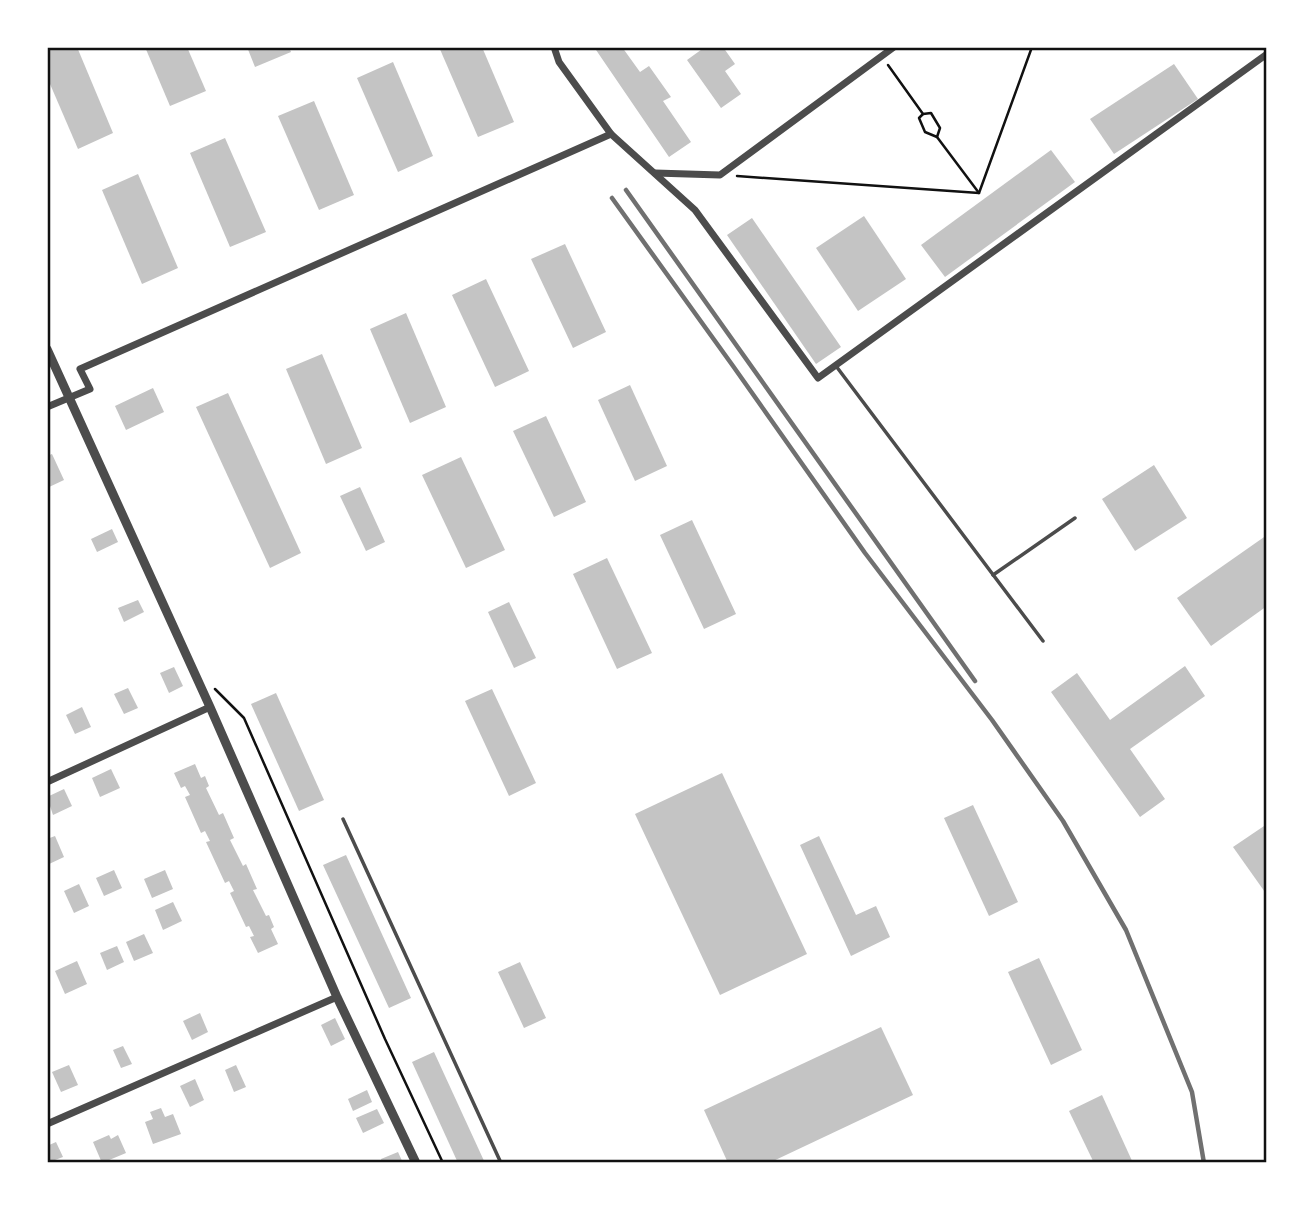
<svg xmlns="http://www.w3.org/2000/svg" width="1314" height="1210" font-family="'Sofia Sans Condensed',sans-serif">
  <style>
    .building { fill: #c4c4c4 }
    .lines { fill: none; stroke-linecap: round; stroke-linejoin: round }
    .path { stroke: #111; stroke-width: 2.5 }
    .service { stroke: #4c4c4c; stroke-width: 3.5 }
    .minor { stroke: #4c4c4c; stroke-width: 7 }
    .tertiary { stroke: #4c4c4c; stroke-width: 9 }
    .rail { stroke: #707070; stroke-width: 4.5 }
    .neatline { fill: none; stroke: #111; stroke-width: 2.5 }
  </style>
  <rect width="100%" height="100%" fill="#fff"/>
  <g class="building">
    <polygon points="54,47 77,47 113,133 78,149 47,77 47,50"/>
    <polygon points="145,47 187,47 206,91 170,106"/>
    <polygon points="247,47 289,47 291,52 255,67"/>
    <polygon points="439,47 482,47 514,122 478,137"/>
    <polygon points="594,47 622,47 640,72 649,66 671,97 663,101 691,142 669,157"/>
    <polygon points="705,47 723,47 735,64 725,71 741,94 721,108 687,60"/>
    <polygon points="393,62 433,156 398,172 357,78"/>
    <polygon points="1174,64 1198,99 1114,154 1090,119"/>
    <polygon points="314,101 354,195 319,210 278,116"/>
    <polygon points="225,138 266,232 230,247 190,153"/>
    <polygon points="1051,150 1075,182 945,277 921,245"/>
    <polygon points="138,174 178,268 142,284 102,190"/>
    <polygon points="864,216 906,279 858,311 816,248"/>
    <polygon points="752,218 841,347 816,364 727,235"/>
    <polygon points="565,244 606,332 573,348 531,259"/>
    <polygon points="486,279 529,371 495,387 452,295"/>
    <polygon points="406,313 446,407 410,423 370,329"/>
    <polygon points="322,354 362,448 326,464 286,369"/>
    <polygon points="630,385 667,466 635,481 598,400"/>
    <polygon points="153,388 164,412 126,430 115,406"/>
    <polygon points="228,393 301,553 270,568 196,407"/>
    <polygon points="546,416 586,502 554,517 513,431"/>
    <polygon points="52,454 64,480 47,488 47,456"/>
    <polygon points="461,457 505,550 466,568 422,475"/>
    <polygon points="1154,465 1187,518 1135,551 1102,499"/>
    <polygon points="360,487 385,542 366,551 340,496"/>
    <polygon points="692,520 736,614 704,629 660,535"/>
    <polygon points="112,529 118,542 97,552 91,539"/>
    <polygon points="1267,535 1267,606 1211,646 1177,598"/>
    <polygon points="607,558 652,653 617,669 573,574"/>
    <polygon points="138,600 144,612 124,622 118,608"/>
    <polygon points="509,602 536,658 514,668 488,612"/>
    <polygon points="1185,666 1205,696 1130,749 1165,799 1140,817 1051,692 1077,673 1110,720"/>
    <polygon points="174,667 183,686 169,693 160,673"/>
    <polygon points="128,688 138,708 124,714 114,694"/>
    <polygon points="492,689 536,783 509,796 465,701"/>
    <polygon points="276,693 324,800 299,811 251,704"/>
    <polygon points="82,707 91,727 75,734 66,715"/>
    <polygon points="195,764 201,778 205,776 209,786 206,788 219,815 223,813 234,838 230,840 243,866 246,864 257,889 253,890 266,916 269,915 274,927 271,929 278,944 258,953 250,937 254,936 249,926 246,927 230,893 234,891 229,881 225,883 206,842 210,841 205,831 201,833 185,797 190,795 185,786 181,788 174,773"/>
    <polygon points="111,769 120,788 100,797 92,778"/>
    <polygon points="722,773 807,954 720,995 635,814"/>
    <polygon points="64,789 72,806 53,815 47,797"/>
    <polygon points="973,805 1018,902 989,916 944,818"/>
    <polygon points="1267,824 1267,895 1233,847"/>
    <polygon points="55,836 64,857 47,865 47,839"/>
    <polygon points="819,836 856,915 876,906 890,937 851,956 800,845"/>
    <polygon points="346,855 411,998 389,1008 323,865"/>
    <polygon points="114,870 122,888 104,896 96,878"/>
    <polygon points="165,870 173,889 152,898 144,879"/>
    <polygon points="79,884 89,906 74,913 64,891"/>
    <polygon points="173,902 182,921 163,930 155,910"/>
    <polygon points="144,934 153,953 134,961 126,942"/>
    <polygon points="117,946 124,962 107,970 100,953"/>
    <polygon points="1039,958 1082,1050 1051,1065 1008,972"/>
    <polygon points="77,961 87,984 65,994 55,971"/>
    <polygon points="520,962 546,1018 524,1028 498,972"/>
    <polygon points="200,1013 208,1032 192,1040 183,1021"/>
    <polygon points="335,1018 345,1039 331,1046 321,1025"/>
    <polygon points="881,1027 913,1095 769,1163 728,1163 704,1110"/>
    <polygon points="123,1046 132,1064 121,1068 113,1050"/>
    <polygon points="434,1052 485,1163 458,1163 412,1062"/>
    <polygon points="69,1065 78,1085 61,1092 52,1072"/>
    <polygon points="236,1065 246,1087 234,1092 225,1070"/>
    <polygon points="195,1079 204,1100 190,1107 180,1086"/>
    <polygon points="367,1090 372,1102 353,1111 348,1099"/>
    <polygon points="1102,1095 1133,1163 1094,1163 1069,1111"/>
    <polygon points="161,1108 165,1117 173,1114 181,1134 153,1144 145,1122 153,1119 150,1112"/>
    <polygon points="377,1109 384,1123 363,1133 356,1118"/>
    <polygon points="109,1135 111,1139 118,1135 126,1153 102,1163 93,1142"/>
    <polygon points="56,1142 63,1157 47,1163 47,1146"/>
    <polygon points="398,1152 403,1163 382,1163 381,1159"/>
  </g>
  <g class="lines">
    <g class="path">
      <polyline points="888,65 923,114 919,118 925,132 937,137 979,193"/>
      <polyline points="923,114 931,113 940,128 937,137"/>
      <polyline points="737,176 979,193 1032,47"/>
      <polyline points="215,689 244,718 385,1039 443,1163"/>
    </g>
    <g class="service">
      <polyline points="836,366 1043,641"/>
      <polyline points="993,575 1075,518"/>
      <polyline points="343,819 501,1163"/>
    </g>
    <g class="minor">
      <polyline points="611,134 695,210 818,378 1267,54"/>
      <polyline points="655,173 720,175 894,47"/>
      <polyline points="47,407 90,389 80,369 611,134 559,62 554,47"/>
      <polyline points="47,782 210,707"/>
      <polyline points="47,1124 337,997"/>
    </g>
    <polyline class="tertiary" points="47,349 210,707 337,997 416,1163"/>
    <g class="rail">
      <polyline points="626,190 975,681"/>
      <polyline points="612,198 733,366 865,553 992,720 1063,821 1126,930 1192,1092 1204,1163"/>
    </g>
  </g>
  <rect width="1314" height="1210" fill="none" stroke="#ffffff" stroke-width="98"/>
  <rect x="49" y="49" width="1216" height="1112" class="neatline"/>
</svg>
